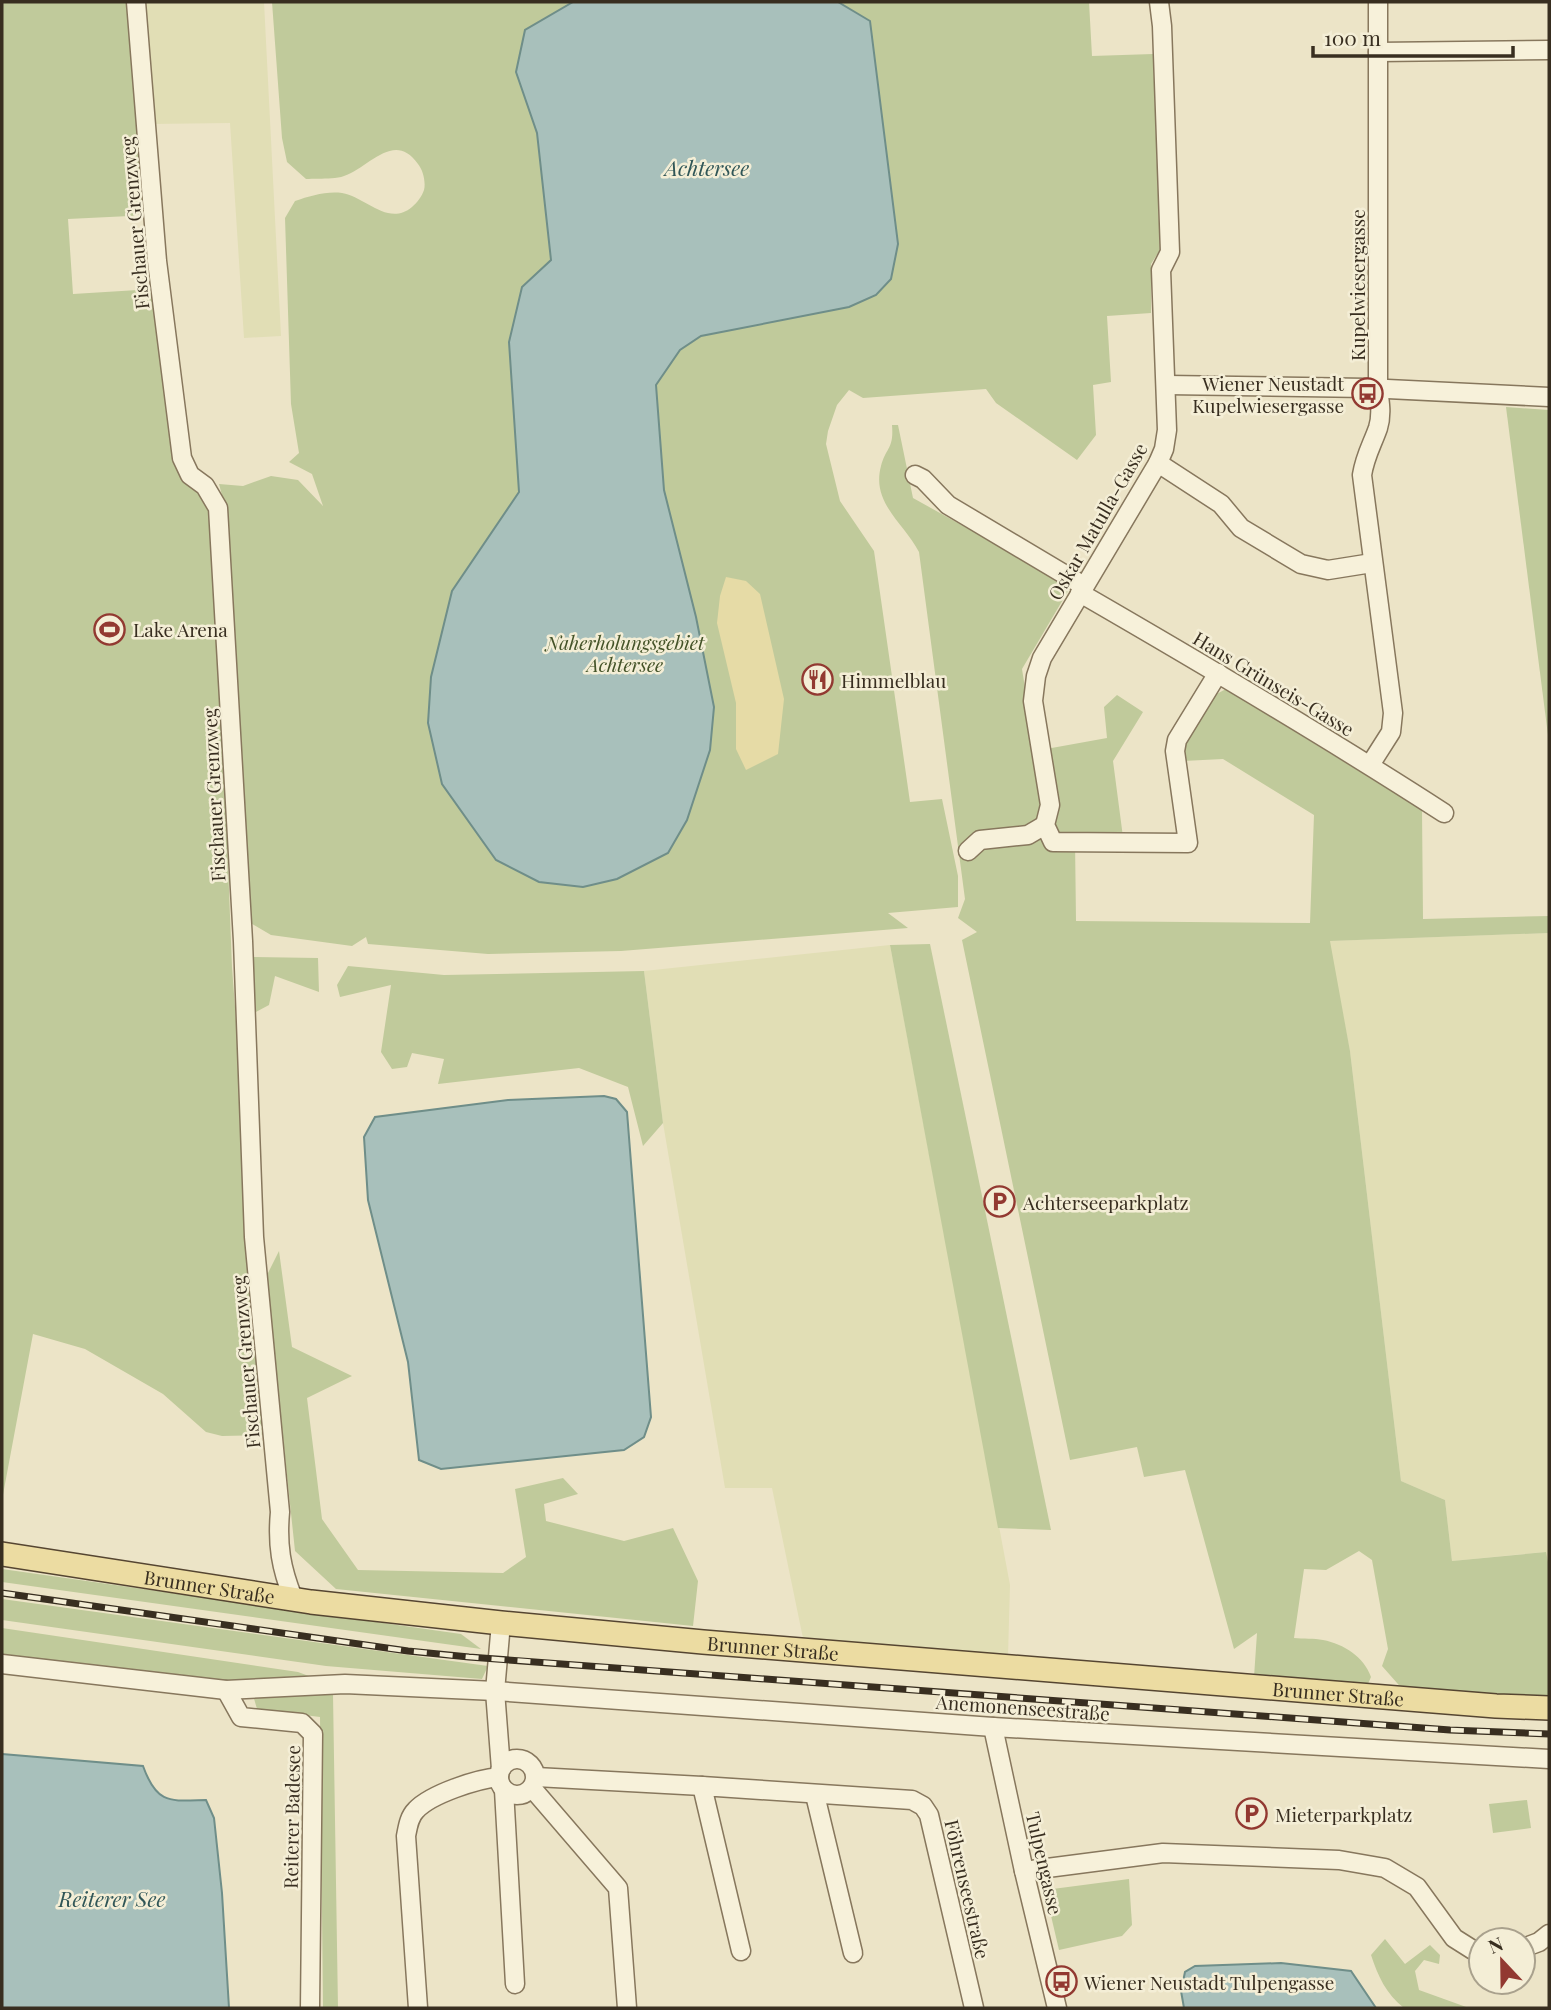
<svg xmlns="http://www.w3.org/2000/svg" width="1551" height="2010" font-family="'Playfair Display',serif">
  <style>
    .farmland { fill: #e1deb5 }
    .green { fill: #c0ca9b }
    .sand { fill: #e6dba6 }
    .water { fill: #a8c0bb; stroke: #6f8e89; stroke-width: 2 }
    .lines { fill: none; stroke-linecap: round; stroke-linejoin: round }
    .minor-casing { stroke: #87775d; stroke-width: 21 }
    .major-casing { stroke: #554531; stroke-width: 26 }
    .minor { stroke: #f7f1da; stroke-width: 18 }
    .major { stroke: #ecdca2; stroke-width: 23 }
    .rail-casing { stroke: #382e20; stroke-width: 7 }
    .rail { stroke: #f4eed6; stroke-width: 4.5; stroke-dasharray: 13; stroke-linecap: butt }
    .labels { text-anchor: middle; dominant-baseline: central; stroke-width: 5; stroke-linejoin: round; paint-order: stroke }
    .street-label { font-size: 19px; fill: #382e20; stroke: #f4eed6 }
    .poi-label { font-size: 19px; fill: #382e20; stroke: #f4eed6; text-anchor: start }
    .park-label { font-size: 19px; font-style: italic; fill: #445328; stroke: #f4eed6 }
    .water-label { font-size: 21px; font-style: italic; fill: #305657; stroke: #f4eed6 }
  </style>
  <rect width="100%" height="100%" fill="#ece4c7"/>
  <g class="farmland">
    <polygon points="141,2 264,2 281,336 244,338 230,123 151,124"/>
    <polygon points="1549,933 1549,1567 1545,1552 1452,1561 1445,1500 1401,1481 1350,1051 1329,941"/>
    <polygon points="890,945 1010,1585 1008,1656 804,1643 772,1488 725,1488 663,1123 644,971"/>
  </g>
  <g class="green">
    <polygon points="2,2 129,2 150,215 68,219 73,294 154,289 179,475 195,485 214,506 232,967 267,1435 222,1436 206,1432 163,1394 85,1349 33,1334 2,1500"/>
    <path d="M272 2H1089L1092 56 1153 54 1160 250 1151 264V313L1107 316 1111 382 1093 385 1096 435 1077 460 996 403 986 389 863 398 849 390 837 405 828 431 826 444 840 501 874 551 910 802 942 799 958 876V907L888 913 908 928 621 951 488 954 368 944 366 937 352 946 271 935 249 922 223 499 219 484 243 486 271 476 298 480 323 506 312 474 289 462 299 453 291 404 285 218 295 201C310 196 326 191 342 193 366 197 388 227 412 207 417 203 422 196 424 190 426 182 423 170 418 164 394 130 369 168 344 176 333 180 317 178 306 179L287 162 282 138Z"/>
    <polygon points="1506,407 1549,410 1549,743"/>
    <path d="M892 425H898L913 498 1071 586 1022 669 1035 751 1107 738 1104 707 1117 695 1143 712 1113 761 1123 837 1075 840 1076 921 1310 923 1314 815 1223 759 1183 761 1185 741 1211 697 1226 689 1422 810 1423 919 1549 916V933L1330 941 1350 1051 1401 1481 1445 1500 1452 1561 1546 1552 1549 1567V1699L1405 1692 1382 1666 1388 1649 1372 1560 1359 1551 1326 1570 1304 1569 1294 1638C1303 1639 1314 1638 1323 1640 1344 1644 1364 1657 1371 1677L1367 1686 1254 1677 1257 1633 1234 1649 1185 1470 1144 1477 1137 1447 1070 1460 962 940 977 932 958 918 965 899 919 552C904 523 871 503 881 466 886 447 894 449 892 425Z"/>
    <polygon points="930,944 1051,1530 998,1528 890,945"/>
    <polygon points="252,957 318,958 319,992 275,976 269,1005 254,1013"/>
    <polygon points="348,966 444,975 644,971 663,1123 643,1146 628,1087 579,1068 438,1084 444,1059 412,1053 407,1067 392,1069 381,1052 391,985 340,997 337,985"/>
    <polygon points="279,1251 292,1347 352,1376 307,1398 322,1519 358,1570 503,1573 526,1557 515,1489 563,1478 578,1494 544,1504 546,1521 624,1541 673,1528 698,1581 693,1626 336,1589 295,1551 266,1277"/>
    <polygon points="2,1569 461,1634 481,1649 2,1582"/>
    <polygon points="2,1599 488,1666 482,1679 326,1666 2,1620"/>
    <polygon points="2,1628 298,1672 325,1682 225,1680 2,1654"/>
    <polygon points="333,1694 338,2008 323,2008 320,1717 257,1709 253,1695"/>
    <polygon points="1527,1800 1531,1828 1493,1833 1489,1804"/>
    <polygon points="1129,1879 1132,1925 1122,1936 1059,1950 1045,1890"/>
    <path d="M1385 1939 1405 1964 1430 1945 1440 1955 1439 1964 1424 1960 1415 1971 1419 1990 1469 2008H1404C1386 1994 1378 1976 1371 1955Z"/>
  </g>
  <polygon class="sand" points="726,577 746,581 760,594 784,699 778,754 746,770 736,749 736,703 717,623 720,596"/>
  <g class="water">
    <polygon points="573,2 838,2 870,21 898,244 891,279 876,295 849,307 701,336 680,350 656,385 664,490 696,617 714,707 710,750 687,820 668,853 617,879 583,887 539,882 496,860 442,784 428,723 431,677 452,591 519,492 509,342 522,287 551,260 537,133 516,72 525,30"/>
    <polygon points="604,1096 616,1099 627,1112 651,1417 644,1437 624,1450 441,1469 419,1460 408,1362 368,1200 364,1137 375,1117 508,1100"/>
    <path d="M2 1754 143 1766C157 1805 170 1801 206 1800L214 1818 222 1893 229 2008H2Z"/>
    <polygon points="1281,1963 1351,1971 1376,2008 1184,2008 1181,1991 1185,1972 1195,1966"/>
  </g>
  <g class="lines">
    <defs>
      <g id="minor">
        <path d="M136 2 157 261 182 458 190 475 205 486 218 508 243 941 254 1237 280 1512C277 1545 281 1568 293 1598"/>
        <polyline points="1159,2 1162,26 1170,252 1161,270 1167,430 1164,449 1158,463 1042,658 1036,676 1033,701 1050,805 1045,825 1053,842 1188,843 1175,751 1177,740 1218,673"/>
        <polyline points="1378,52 1549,50"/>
        <polyline points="1167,385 1367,388 1549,397"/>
        <polyline points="1158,463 1221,504 1241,528 1301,564 1328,570 1372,563"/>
        <polyline points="915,475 923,479 948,505 1084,586"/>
        <path d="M1080 593C1203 664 1325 736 1444 813"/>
        <path d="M1370 765 1391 732 1393 713 1362 475C1365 456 1372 445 1378 428 1382 415 1380 402 1378 389V2"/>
        <polyline points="968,851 980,840 1028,835 1045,825"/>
        <polyline points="2,1664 226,1690 345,1684 495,1691 993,1727 1549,1759"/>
        <polyline points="226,1690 241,1717 302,1723 313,1734 310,2008"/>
        <polyline points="993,1727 1024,1871 1057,2008"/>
        <circle cx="517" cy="1777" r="18"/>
        <polyline points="501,1769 495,1691 501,1623"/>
        <polyline points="536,1777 702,1786"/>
        <polyline points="532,1788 618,1888 627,2008"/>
        <polyline points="504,1790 515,1984"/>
        <polyline points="815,1795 853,1953"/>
        <polyline points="1024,1871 1163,1853 1339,1860 1385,1868 1417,1887 1454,1938 1473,1950 1481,1951"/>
        <polyline points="1523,1948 1539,1942 1549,1934"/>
        <polyline points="741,1951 702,1786 912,1800 923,1806 929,1815 974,2008"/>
        <path d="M418 2008 406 1836C408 1826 409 1817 416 1810 431 1794 477 1779 499 1777"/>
      </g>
      <g id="major">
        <path id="s1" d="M2 1554 311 1602 501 1623 703 1642 1384 1697 1496 1706 1549 1708"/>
      </g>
    </defs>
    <use href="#minor" class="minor-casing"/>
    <use href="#major" class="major-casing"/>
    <use href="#minor" class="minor"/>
    <use href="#major" class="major"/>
    <defs>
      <polyline id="rail" points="2,1593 408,1651 469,1657 1450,1730 1549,1734"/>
    </defs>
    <use href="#rail" class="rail-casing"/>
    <use href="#rail" class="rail"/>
  </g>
  <defs>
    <symbol id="bus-ring" viewBox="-11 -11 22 22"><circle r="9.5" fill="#f4eed6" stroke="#923931" stroke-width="1.5"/><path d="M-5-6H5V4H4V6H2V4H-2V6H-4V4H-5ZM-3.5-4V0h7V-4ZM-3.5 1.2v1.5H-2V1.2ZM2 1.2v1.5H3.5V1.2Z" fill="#923931"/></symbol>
    <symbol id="stadium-ring" viewBox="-11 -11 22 22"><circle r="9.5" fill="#f4eed6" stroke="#923931" stroke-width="1.5"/><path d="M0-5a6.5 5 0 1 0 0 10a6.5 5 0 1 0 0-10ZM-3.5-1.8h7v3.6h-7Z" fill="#923931"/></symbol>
    <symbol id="restaurant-ring" viewBox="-11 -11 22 22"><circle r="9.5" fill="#f4eed6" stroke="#923931" stroke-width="1.5"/><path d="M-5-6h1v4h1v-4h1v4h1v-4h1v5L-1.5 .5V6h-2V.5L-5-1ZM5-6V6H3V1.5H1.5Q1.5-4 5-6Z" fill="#923931"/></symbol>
    <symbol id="parking-ring" viewBox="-11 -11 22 22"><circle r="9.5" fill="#f4eed6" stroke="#923931" stroke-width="1.5"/><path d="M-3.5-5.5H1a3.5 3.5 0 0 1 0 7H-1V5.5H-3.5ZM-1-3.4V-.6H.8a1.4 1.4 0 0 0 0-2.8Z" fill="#923931"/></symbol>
  </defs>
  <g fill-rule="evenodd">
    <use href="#bus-ring" x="1350" y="376" width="35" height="35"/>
    <use href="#stadium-ring" x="92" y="612" width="35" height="35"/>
    <use href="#restaurant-ring" x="800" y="662" width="35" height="35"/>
    <use href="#parking-ring" x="982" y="1184" width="35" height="35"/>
    <use href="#parking-ring" x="1234" y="1796" width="35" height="35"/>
    <use href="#bus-ring" x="1044" y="1964" width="35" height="35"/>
  </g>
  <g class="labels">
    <g class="street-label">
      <text transform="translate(134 223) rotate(-95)">Fischauer Grenzweg</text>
      <text transform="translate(1357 285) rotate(-90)">Kupelwiesergasse</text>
      <text transform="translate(1097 521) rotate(-60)">Oskar Matulla-Gasse</text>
      <text transform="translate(1274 683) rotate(31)">Hans Grünseis-Gasse</text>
      <text transform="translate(213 795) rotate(-93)">Fischauer Grenzweg</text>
      <text transform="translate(245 1362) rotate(-95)">Fischauer Grenzweg</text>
      <text stroke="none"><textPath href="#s1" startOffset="210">Brunner Straße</textPath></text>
      <text stroke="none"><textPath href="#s1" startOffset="777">Brunner Straße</textPath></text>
      <text stroke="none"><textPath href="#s1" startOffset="1344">Brunner Straße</textPath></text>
      <text transform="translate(1023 1707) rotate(4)">Anemonenseestraße</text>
      <text transform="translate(291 1817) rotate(-89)">Reiterer Badesee</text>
      <text transform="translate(1045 1863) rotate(77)">Tulpengasse</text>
      <text transform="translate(968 1889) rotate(77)">Föhrenseestraße</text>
    </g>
    <g class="poi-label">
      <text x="1344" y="383" text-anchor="end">Wiener Neustadt<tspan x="1344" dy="22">Kupelwiesergasse</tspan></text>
      <text x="133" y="629">Lake Arena</text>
      <text x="841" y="680">Himmelblau</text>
      <text x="1023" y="1202">Achterseeparkplatz</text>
      <text x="1275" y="1814">Mieterparkplatz</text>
      <text x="1084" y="1982">Wiener Neustadt Tulpengasse</text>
    </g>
    <g class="park-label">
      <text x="625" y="642">Naherholungsgebiet<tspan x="625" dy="22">Achtersee</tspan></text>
    </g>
    <g class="water-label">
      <text x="707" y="167">Achtersee</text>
      <text x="112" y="1898">Reiterer See</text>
    </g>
  </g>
  <rect width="1551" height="2010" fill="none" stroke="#382e20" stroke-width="7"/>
  <g transform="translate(1502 1961) rotate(338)"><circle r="33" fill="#f4eed6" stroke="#a9a18d" stroke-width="2"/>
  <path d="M0-5L12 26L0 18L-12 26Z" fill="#923931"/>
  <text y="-10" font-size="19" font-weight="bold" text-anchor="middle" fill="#382e20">N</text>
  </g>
  <path d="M1313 46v10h200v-10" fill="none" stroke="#382e20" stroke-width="3.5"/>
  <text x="1324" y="46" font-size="21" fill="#382e20" stroke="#f4eed6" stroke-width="5" paint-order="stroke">100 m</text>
</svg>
